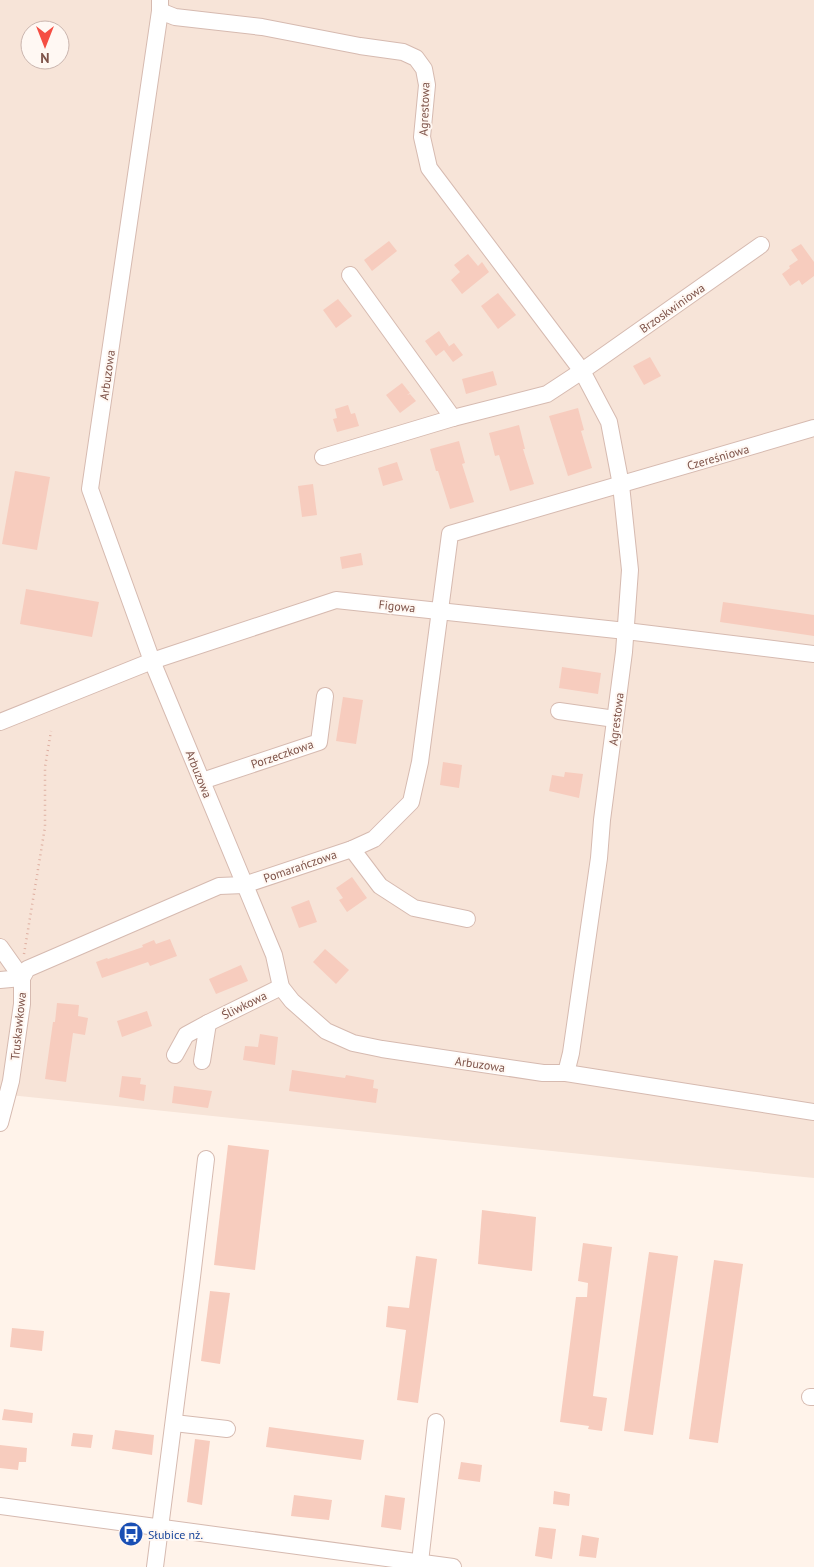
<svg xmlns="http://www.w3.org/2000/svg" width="814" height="1567" font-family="'PT Sans',sans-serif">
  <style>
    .residential { fill: #f7e4d8; fill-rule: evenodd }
    .building { fill: #f7ccbe }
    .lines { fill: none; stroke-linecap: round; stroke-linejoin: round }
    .minor-casing { stroke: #d6bab0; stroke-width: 18 }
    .path { stroke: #deaea0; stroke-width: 2.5; stroke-dasharray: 1 4; stroke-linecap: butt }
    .minor { stroke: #fff; stroke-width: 16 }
    .labels { text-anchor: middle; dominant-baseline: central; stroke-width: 4; stroke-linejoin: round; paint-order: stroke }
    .street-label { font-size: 12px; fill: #7e5349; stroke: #fff8f3 }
    .transit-label { font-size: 12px; fill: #164399; stroke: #fff8f3; text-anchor: start }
  </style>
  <rect width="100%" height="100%" fill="#fff3ea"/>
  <path class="residential" d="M0 0H814V1178L0 1094ZM30 30H60V60H30Z"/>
  <g class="building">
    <polygon points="389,241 397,251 372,271 364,260"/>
    <polygon points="801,244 814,262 814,276 802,285 799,280 790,286 782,274 790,268 789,266 798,260 791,250"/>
    <polygon points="468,254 478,266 482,262 489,272 462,294 451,280 460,272 454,265"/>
    <polygon points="498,293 516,315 498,329 481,306"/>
    <polygon points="338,299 352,316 336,328 323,310"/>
    <polygon points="439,331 449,346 448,347 454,343 463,355 453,362 444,350 436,356 425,341"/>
    <polygon points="650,357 661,376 644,385 633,366"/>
    <polygon points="493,371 497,385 466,394 462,379"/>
    <polygon points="402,383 410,393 407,395 410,394 416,401 400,413 386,395"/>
    <polygon points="348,405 351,414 355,413 359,426 337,432 333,419 337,418 335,409"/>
    <polygon points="578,408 584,430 581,431 592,468 568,476 549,416"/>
    <polygon points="519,425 525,449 523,449 534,484 510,491 499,455 495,456 489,433"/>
    <polygon points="459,441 465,463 462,464 474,502 450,509 438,471 436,471 430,449"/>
    <polygon points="397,462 403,480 383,486 378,468"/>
    <polygon points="15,471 50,477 37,550 2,544"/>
    <polygon points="313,484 317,515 302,517 298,486"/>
    <polygon points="361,553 363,565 342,569 340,557"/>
    <polygon points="26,589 99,602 92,637 20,624"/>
    <polygon points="723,602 814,615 814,636 720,622"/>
    <polygon points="562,667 601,673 598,694 559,688"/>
    <polygon points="343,697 363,700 356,744 336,741"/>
    <polygon points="443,762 462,765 459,788 440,785"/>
    <polygon points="565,772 583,774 579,798 549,791 552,775 564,777"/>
    <polygon points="352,877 367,898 347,912 339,900 343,898 336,888"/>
    <polygon points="309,900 317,922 299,928 291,907"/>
    <polygon points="170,939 177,956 150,966 148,962 102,978 96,962 107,958 108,959 143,947 142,945 154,940 156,944"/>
    <polygon points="325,949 349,970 336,984 313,962"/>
    <polygon points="241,965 248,981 216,994 209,979"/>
    <polygon points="57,1003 79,1005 78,1016 88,1018 85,1035 73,1033 66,1082 45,1079 53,1022 55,1022"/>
    <polygon points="147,1011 152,1026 122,1037 117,1021"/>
    <polygon points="260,1034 278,1037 275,1065 243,1060 245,1046 258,1047"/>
    <polygon points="292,1070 345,1078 346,1075 374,1080 373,1088 378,1089 376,1103 289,1091"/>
    <polygon points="122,1076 141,1078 140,1084 146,1085 144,1101 119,1097"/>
    <polygon points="174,1086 212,1091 208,1108 172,1103"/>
    <polygon points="228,1145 269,1150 255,1270 214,1265"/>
    <polygon points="482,1210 536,1217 532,1271 478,1264"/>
    <polygon points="583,1243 612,1247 593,1396 607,1398 602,1431 588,1429 589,1426 560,1422 576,1297 587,1297 588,1283 578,1281"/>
    <polygon points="649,1252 678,1256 653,1435 624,1431"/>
    <polygon points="416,1256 437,1259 418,1403 397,1400 406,1330 386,1327 388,1306 409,1308"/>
    <polygon points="714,1260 743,1264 718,1443 689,1439"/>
    <polygon points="210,1291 230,1293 220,1364 201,1361"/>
    <polygon points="12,1328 44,1331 42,1351 10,1347"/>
    <polygon points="4,1409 33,1413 32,1423 2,1420"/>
    <polygon points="269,1427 364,1440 361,1460 266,1447"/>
    <polygon points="115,1430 154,1435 152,1455 112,1449"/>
    <polygon points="73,1433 93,1435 91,1448 71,1446"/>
    <polygon points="195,1439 210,1441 202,1505 187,1502"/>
    <polygon points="0,1445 27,1448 26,1462 19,1462 18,1470 0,1468"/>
    <polygon points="461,1462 482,1465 480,1482 458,1479"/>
    <polygon points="554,1491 570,1494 569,1506 553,1504"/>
    <polygon points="294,1495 332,1500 329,1520 291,1516"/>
    <polygon points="385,1495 405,1498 401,1530 381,1527"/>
    <polygon points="539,1527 556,1529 552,1559 535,1556"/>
    <polygon points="582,1535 599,1538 596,1558 579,1556"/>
  </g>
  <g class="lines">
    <defs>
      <g id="minor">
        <polyline points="160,0 160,11 90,489 152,661 274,955 281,987 292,1001 326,1031 353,1043 382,1049 543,1073 566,1073 814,1112"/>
        <polyline points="160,11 175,17 262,27 360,46 403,52 416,58 424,69 427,85 422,137 429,168 582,371 609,422 621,485 630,570 624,652 602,820 599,858 571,1053 566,1073"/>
        <polyline points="350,275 453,418"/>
        <polyline points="323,457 453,418 547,394 582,371 761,245"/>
        <polyline points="559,711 615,719"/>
        <polyline points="0,722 152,661 336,600 626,631 814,654"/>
        <polyline points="202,781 319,742 325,696"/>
        <polyline points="352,849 380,886 414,908 467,919"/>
        <polyline points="0,947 22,978 22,1004 11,1081 0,1123"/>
        <polyline points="22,978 27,969 219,886 244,885 352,849 374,839 411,802 420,762 450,534 814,428"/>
        <polyline points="0,980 22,978"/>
        <polyline points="208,1023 281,987"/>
        <polyline points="175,1055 186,1035 208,1023 202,1061"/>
        <polyline points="810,1397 814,1397"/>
        <polyline points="174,1423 227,1429"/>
        <polyline points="0,1506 453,1567"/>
        <polyline points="420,1562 436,1422"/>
        <polyline points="155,1567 192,1277 206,1159"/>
      </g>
    </defs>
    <use href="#minor" class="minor-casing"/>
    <polyline class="path" points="24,954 45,827 45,767 51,731"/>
    <use href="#minor" class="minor"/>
  </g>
  <defs>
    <symbol id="bus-disc" viewBox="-11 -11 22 22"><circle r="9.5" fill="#1a4fb4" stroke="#fff8f3"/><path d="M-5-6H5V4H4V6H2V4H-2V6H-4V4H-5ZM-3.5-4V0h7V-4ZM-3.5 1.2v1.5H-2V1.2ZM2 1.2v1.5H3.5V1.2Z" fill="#fff"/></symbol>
  </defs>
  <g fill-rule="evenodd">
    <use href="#bus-disc" x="117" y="1520" width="28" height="28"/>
  </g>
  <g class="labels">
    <g class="street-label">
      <text transform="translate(424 109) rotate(-88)">Agrestowa</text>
      <text transform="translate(672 308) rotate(-35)">Brzoskwiniowa</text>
      <text transform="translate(107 375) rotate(-82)">Arbuzowa</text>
      <text transform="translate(718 457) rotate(-16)">Czereśniowa</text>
      <text transform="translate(397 606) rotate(6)">Figowa</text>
      <text transform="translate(616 719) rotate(-83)">Agrestowa</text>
      <text transform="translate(282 754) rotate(-19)">Porzeczkowa</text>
      <text transform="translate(199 774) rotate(68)">Arbuzowa</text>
      <text transform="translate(300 866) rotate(-19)">Pomarańczowa</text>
      <text transform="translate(244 1005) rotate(-26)">Śliwkowa</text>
      <text transform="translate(18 1026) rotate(-84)">Truskawkowa</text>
      <text transform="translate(480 1064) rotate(8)">Arbuzowa</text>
    </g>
    <g class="transit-label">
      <text x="148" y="1534">Słubice nż.</text>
    </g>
  </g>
  <g transform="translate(45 45) rotate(180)"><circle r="24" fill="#fff8f3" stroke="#cbb6af"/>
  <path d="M0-4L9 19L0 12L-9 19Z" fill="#f54e43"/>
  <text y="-8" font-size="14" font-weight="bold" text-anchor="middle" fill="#7e5349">N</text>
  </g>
</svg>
